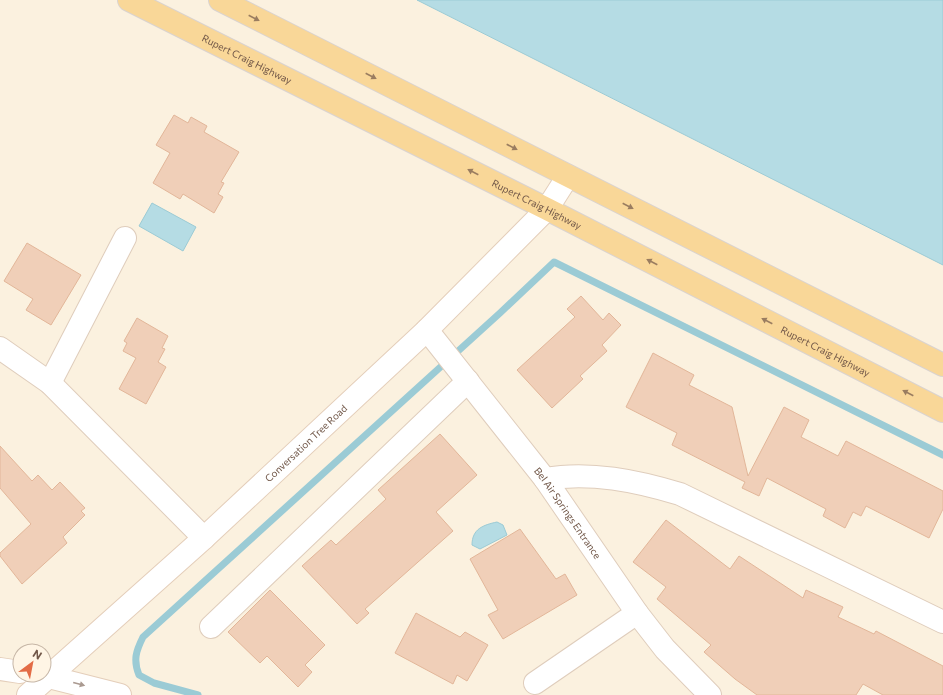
<svg xmlns="http://www.w3.org/2000/svg" width="943" height="695" font-family="Commissioner,sans-serif">
  <style>
    .water { fill: #b5dce4; stroke: #9bcbd5 }
    .lines { fill: none; stroke-linecap: round; stroke-linejoin: round }
    .stream { stroke: #9bcbd5; stroke-width: 7 }
    .building { fill: #f0cfb8; stroke: #e2b699 }
    .street-casing { stroke: #dfcdbc; stroke-width: 24 }
    .secondary-casing { stroke: #e4ceba; stroke-width: 24 }
    .primary-casing { stroke: #dad3cf; stroke-width: 24 }
    .street { stroke: #fff; stroke-width: 22 }
    .secondary { stroke: #fff; stroke-width: 22 }
    .primary { stroke: #f9d798; stroke-width: 22 }
    .oneway { fill: #9a7d60 }
    .oneway2 { fill: #aa9a91 }
    .labels { text-anchor: middle; dominant-baseline: central; stroke-width: 3.5; stroke-linejoin: round; paint-order: stroke }
    .street-label { font-size: 10px; fill: #715748; stroke: #fff5e5 }
  </style>
  <rect width="100%" height="100%" fill="#fbf1df"/>
  <g class="water">
    <polygon points="417,0 943,0 943,265"/>
    <polygon points="152,203 196,227 183,251 139,226"/>
    <path d="M497 522 503 525 507 535 480 549 472 545C472 529 483 525 497 522Z"/>
  </g>
  <g class="lines">
    <path class="stream" d="M198 695 154 683 139 675C133 660 136 651 143 637L500 313 554 262 943 455"/>
  </g>
  <g class="building">
    <polygon points="174,115 188,123 191,117 207,126 204,132 239,152 221,182 224,183 218,194 223,197 214,213 183,194 180,199 153,183 170,153 156,145"/>
    <polygon points="27,243 81,275 51,325 26,310 33,299 4,281"/>
    <polygon points="581,296 603,320 609,313 621,325 602,345 607,351 580,376 583,379 552,408 517,370 575,317 567,309"/>
    <polygon points="137,318 168,336 162,348 165,349 158,362 166,367 146,404 119,389 136,358 123,351 127,343 124,341"/>
    <polygon points="653,353 694,375 689,385 732,407 748,476 784,407 809,420 801,437 838,456 846,441 943,491 943,509 929,538 866,506 861,516 853,512 845,528 823,516 826,509 767,478 759,496 742,488 745,482 672,445 677,433 626,407"/>
    <polygon points="440,434 477,475 436,512 453,531 365,609 369,613 357,624 302,566 331,540 336,545 386,499 378,490"/>
    <polygon points="0,446 32,481 38,475 52,490 60,482 85,508 81,511 85,515 63,537 67,543 22,584 0,556 0,553 31,524 0,488"/>
    <polygon points="666,520 730,569 739,556 803,598 806,590 843,607 838,617 874,634 876,631 943,666 943,695 883,695 863,684 856,695 757,695 735,679 704,652 711,645 657,599 666,587 633,562"/>
    <polygon points="520,529 556,579 565,574 577,595 503,639 488,615 498,610 470,559"/>
    <polygon points="270,590 325,645 305,665 312,672 298,687 267,656 260,663 228,632"/>
    <polygon points="416,613 460,637 465,632 488,645 467,681 457,675 453,684 395,653"/>
  </g>
  <g class="lines">
    <defs>
      <g id="street">
        <path id="s1" d="M427 330 545 479 637 613 665 649 710 695"/>
        <polyline points="0,348 50,383 204,538"/>
        <polyline points="50,383 125,238"/>
        <path d="M545 479C590 471 637 481 680 494L943 622"/>
        <polyline points="211,627 468,381"/>
        <polyline points="535,683 637,613"/>
      </g>
      <g id="secondary">
        <polyline points="0,669 20,672"/>
        <polyline points="41,675 120,695"/>
        <path id="s2" d="M28 695 204 538 427 330 547 209 568 176"/>
      </g>
      <g id="primary">
        <path id="s3" d="M129 0 547 209 943 411"/>
        <polyline points="220,0 943,365"/>
      </g>
    </defs>
    <use href="#street" class="street-casing"/>
    <use href="#secondary" class="secondary-casing"/>
    <use href="#primary" class="primary-casing"/>
    <use href="#street" class="street"/>
    <use href="#secondary" class="secondary"/>
    <use href="#primary" class="primary"/>
  </g>
  <defs><path id="oneway-solid" d="M-6-.8H1V-3.2L6.5 0L1 3.2V.8H-6Z"/></defs>
  <g class="oneway">
    <use href="#oneway-solid" transform="translate(254 18) rotate(27)"/>
    <use href="#oneway-solid" transform="translate(371 76) rotate(27)"/>
    <use href="#oneway-solid" transform="translate(512 147) rotate(27)"/>
    <use href="#oneway-solid" transform="translate(473 172) rotate(-153)"/>
    <use href="#oneway-solid" transform="translate(628 206) rotate(27)"/>
    <use href="#oneway-solid" transform="translate(652 262) rotate(-153)"/>
    <use href="#oneway-solid" transform="translate(767 321) rotate(-153)"/>
    <use href="#oneway-solid" transform="translate(908 393) rotate(-153)"/>
  </g>
  <use class="oneway2" href="#oneway-solid" transform="translate(79 684) rotate(15)"/>
  <g class="labels">
    <g class="street-label">
      <text stroke="none"><textPath href="#s3" startOffset="132">Rupert Craig Highway</textPath></text>
      <text stroke="none"><textPath href="#s3" startOffset="456">Rupert Craig Highway</textPath></text>
      <text stroke="none"><textPath href="#s3" startOffset="780">Rupert Craig Highway</textPath></text>
      <text stroke="none"><textPath href="#s2" startOffset="375">Conversation Tree Road</textPath></text>
      <text stroke="none"><textPath href="#s1" startOffset="231">Bel Air Springs Entrance</textPath></text>
    </g>
  </g>
  <g transform="translate(32 663) rotate(32)"><circle r="19" fill="#fff5e5" stroke="#c6b6a6"/>
  <path d="M0-3L7 15L0 10L-7 15Z" fill="#e36c46"/>
  <text y="-6" font-size="11" font-weight="bold" text-anchor="middle" fill="#715748">N</text>
  </g>
</svg>
